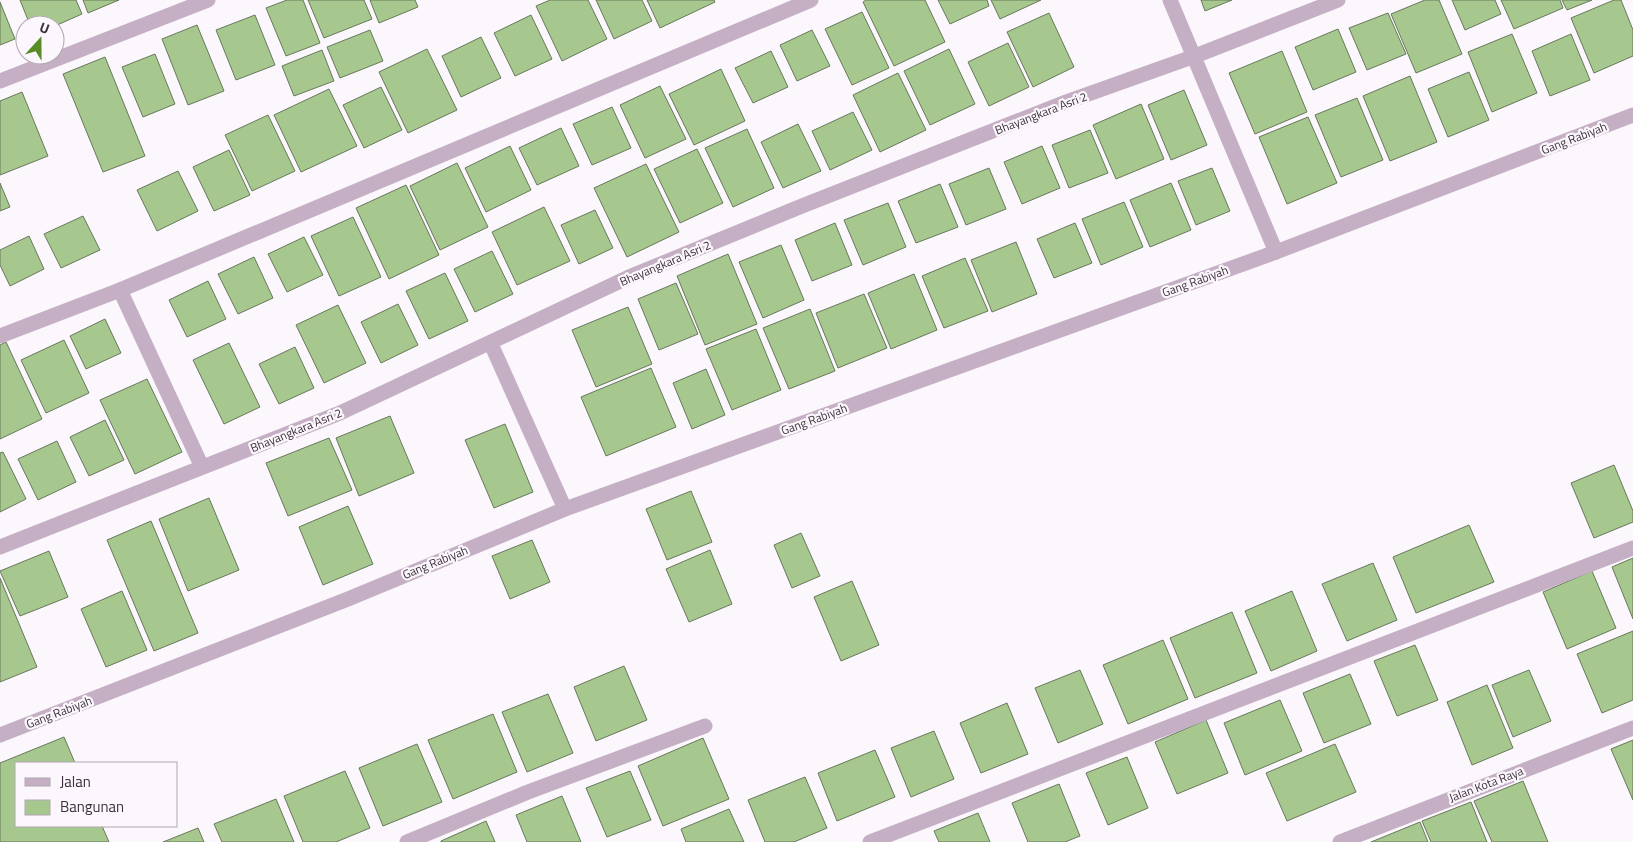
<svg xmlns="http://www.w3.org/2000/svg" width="1633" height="842" font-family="'Titillium Web',sans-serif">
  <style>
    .building { fill: #a6c88e; stroke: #67785b }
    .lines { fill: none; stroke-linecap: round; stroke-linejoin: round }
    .minor { stroke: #c4afc5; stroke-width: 15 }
    .labels { text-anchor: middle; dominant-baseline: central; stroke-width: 4.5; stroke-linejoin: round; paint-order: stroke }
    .street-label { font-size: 12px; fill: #3b303b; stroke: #fcf7fc }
  </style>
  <rect width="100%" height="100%" fill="#fcf7fc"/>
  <g class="building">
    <polygon points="20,0 76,0 82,14 55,26 30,25"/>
    <polygon points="83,0 119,0 88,13"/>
    <polygon points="287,0 303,0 320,43 286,56 266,8"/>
    <polygon points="308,0 364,0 372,19 324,38"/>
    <polygon points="370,0 415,0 418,7 379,23"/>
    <polygon points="550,0 588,0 607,39 562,61 536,6"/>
    <polygon points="596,0 642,0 652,21 614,39"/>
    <polygon points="647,0 714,0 715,2 660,28"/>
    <polygon points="866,0 925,0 945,42 894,66 863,2"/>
    <polygon points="938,0 987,0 989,6 950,24"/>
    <polygon points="991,0 1041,0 1000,19"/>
    <polygon points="1201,0 1232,0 1205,11"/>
    <polygon points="1425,0 1439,0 1462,54 1416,73 1391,14"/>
    <polygon points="1452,0 1495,0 1501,14 1465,30"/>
    <polygon points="1501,0 1560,0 1563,8 1514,29"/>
    <polygon points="1562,0 1592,0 1567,10"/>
    <polygon points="1614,0 1621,0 1633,30 1633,56 1594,73 1571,18"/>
    <polygon points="0,2 15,39 0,45"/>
    <polygon points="862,12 889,68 852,85 825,29"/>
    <polygon points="1049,13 1074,67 1033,87 1007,32"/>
    <polygon points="1388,13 1406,54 1367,70 1349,28"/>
    <polygon points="255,15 275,65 236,80 216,30"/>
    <polygon points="531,15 552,59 515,76 494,33"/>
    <polygon points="197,25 224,91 188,105 162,39"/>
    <polygon points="1338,29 1356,72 1313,90 1295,47"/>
    <polygon points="370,30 383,61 340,78 327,47"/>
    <polygon points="812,30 830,66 797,81 780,45"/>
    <polygon points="1512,34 1537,93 1492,112 1468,52"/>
    <polygon points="1571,34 1590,80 1550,96 1532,51"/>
    <polygon points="481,37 501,78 461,97 442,56"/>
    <polygon points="1008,43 1029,87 989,106 968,62"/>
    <polygon points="427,49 457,110 408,133 379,72"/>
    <polygon points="949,49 975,104 930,125 904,71"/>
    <polygon points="322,50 334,81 294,96 282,66"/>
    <polygon points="771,51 788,87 753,103 735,68"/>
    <polygon points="1282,51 1307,112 1255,134 1229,73"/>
    <polygon points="155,54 175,104 143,117 122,67"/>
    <polygon points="105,57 145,156 103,172 63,74"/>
    <polygon points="721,69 745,121 694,145 669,94"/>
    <polygon points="1469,72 1489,120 1448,137 1428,89"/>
    <polygon points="898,73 926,130 880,152 853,95"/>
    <polygon points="1410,76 1437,142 1390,161 1363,96"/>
    <polygon points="660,86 686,139 645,158 620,105"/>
    <polygon points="381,87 402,130 364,148 343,105"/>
    <polygon points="329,89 357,146 301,172 274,115"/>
    <polygon points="1184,90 1207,145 1171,160 1148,105"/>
    <polygon points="22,92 48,156 0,175 0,101"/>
    <polygon points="1357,98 1383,160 1341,177 1315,115"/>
    <polygon points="1141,104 1164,159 1116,179 1093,125"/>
    <polygon points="612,107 631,148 592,165 573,124"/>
    <polygon points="853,112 872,150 830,170 812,131"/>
    <polygon points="268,115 295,171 252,191 225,135"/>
    <polygon points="1308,117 1337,183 1287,204 1259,137"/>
    <polygon points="798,124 821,171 783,188 761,142"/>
    <polygon points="561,128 579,166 537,185 519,148"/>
    <polygon points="747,129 774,188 733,207 705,148"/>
    <polygon points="1090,130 1108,173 1069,188 1052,145"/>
    <polygon points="510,146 531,190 486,212 465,168"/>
    <polygon points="1042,146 1060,188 1022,204 1004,162"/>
    <polygon points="697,149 723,203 680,223 654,169"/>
    <polygon points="229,150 250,195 214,211 193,167"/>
    <polygon points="457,163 488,227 440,250 410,186"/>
    <polygon points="646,164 679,232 627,257 594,188"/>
    <polygon points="989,168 1006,209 966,225 949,184"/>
    <polygon points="1212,168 1230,211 1196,225 1178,181"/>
    <polygon points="178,171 198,211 157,231 137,190"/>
    <polygon points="0,183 10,207 0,211"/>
    <polygon points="1171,183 1191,230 1150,247 1130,200"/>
    <polygon points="940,184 958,227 916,243 898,201"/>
    <polygon points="406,185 439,255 389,279 356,208"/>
    <polygon points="1124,202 1143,247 1101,265 1082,219"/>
    <polygon points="888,203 906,247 863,265 844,220"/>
    <polygon points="544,207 570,261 517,285 492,232"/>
    <polygon points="595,210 613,248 579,264 561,225"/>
    <polygon points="83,216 100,250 61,268 44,234"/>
    <polygon points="353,217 381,277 339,296 311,236"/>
    <polygon points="835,223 852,265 812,281 795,240"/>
    <polygon points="1075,223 1092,263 1054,278 1037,239"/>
    <polygon points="29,236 44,269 10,286 0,265 0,250"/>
    <polygon points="304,237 323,275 287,292 268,254"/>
    <polygon points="1016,242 1037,294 992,312 971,260"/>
    <polygon points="781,245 804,300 763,318 739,262"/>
    <polygon points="492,251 513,294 475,312 454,269"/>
    <polygon points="728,254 757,324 705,345 677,276"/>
    <polygon points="254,257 273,298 238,314 218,274"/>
    <polygon points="965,258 988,311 944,328 922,276"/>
    <polygon points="445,273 468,321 429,339 406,291"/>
    <polygon points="914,274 937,330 891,349 868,293"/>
    <polygon points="208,281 226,319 187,337 169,300"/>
    <polygon points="676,283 698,334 659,350 638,299"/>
    <polygon points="864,294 887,348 838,368 816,313"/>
    <polygon points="398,304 418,345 381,363 361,322"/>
    <polygon points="338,305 366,363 324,383 296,325"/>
    <polygon points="628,307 652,364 596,387 572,330"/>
    <polygon points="810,309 835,371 789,389 763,328"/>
    <polygon points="105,319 121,353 86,369 70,336"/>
    <polygon points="756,329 781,390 732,410 706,349"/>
    <polygon points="64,340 89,393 46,413 21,360"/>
    <polygon points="6,342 42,419 0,439 0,345"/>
    <polygon points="229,343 260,407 224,424 193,360"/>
    <polygon points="295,347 314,388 279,404 259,364"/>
    <polygon points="651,368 676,427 606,456 581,397"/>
    <polygon points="706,369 725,415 692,429 673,383"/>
    <polygon points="147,379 182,452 135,474 100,400"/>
    <polygon points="390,416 414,473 359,496 336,438"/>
    <polygon points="105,420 124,460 89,476 70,437"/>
    <polygon points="505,424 533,492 494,508 465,440"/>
    <polygon points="329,438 352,490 288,516 266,463"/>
    <polygon points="57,441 76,482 38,500 18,459"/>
    <polygon points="3,452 26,499 0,512 0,453"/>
    <polygon points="1614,465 1633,511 1633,522 1594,538 1571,483"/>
    <polygon points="691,491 712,542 667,560 646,509"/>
    <polygon points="209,498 239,570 188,591 159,519"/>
    <polygon points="348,506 373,564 323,585 299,527"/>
    <polygon points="151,521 198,633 154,651 107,540"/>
    <polygon points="1469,525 1494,582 1416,613 1393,557"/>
    <polygon points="801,533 820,576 792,588 774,545"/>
    <polygon points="532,540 550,582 510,599 492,556"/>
    <polygon points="710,550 732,604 689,622 666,569"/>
    <polygon points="49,551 68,597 20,616 0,571"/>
    <polygon points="1633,558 1633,619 1612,567"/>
    <polygon points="1373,563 1397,620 1347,641 1322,584"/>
    <polygon points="1592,571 1616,628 1567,649 1543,592"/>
    <polygon points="0,578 37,667 0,682"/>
    <polygon points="852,581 879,645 841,661 814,597"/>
    <polygon points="122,591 147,650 106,667 81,609"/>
    <polygon points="1292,591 1317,651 1271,671 1245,611"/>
    <polygon points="1232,612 1257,673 1195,698 1170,638"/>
    <polygon points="1633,631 1633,700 1602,713 1577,654"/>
    <polygon points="1163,640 1188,699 1128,724 1103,665"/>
    <polygon points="1415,645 1438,700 1397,716 1374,661"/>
    <polygon points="624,666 647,720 596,741 574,687"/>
    <polygon points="1080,670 1103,724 1058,743 1035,688"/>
    <polygon points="1529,670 1551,721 1513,737 1492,685"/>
    <polygon points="1350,674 1371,724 1324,743 1303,693"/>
    <polygon points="1487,685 1513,748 1472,765 1447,702"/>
    <polygon points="548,694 573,753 527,772 502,712"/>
    <polygon points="1280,700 1302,751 1245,775 1224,723"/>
    <polygon points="1007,703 1028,754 981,773 960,723"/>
    <polygon points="493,714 517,772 453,799 428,740"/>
    <polygon points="1206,720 1228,773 1177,794 1155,742"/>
    <polygon points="934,731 954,779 911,797 891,748"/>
    <polygon points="64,737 75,763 16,763 16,826 102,826 109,842 0,842 0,763"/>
    <polygon points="703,738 729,799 663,826 638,766"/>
    <polygon points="1633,740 1633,800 1611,749"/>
    <polygon points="417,744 442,802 383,826 359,768"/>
    <polygon points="1335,744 1356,792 1287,821 1266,773"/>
    <polygon points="875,750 895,797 837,821 818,773"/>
    <polygon points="1127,757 1148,808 1108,825 1086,773"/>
    <polygon points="345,771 370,828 336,842 303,842 284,796"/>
    <polygon points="630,771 651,820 607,837 586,788"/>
    <polygon points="805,777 827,828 794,842 765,842 748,800"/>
    <polygon points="1523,781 1548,842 1492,842 1474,801"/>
    <polygon points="1059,784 1080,836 1065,842 1028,842 1012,803"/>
    <polygon points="562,796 581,842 527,842 516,815"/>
    <polygon points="276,799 294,842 222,842 214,824"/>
    <polygon points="1471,802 1487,842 1431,842 1422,821"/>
    <polygon points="729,809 744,842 686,842 681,829"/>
    <polygon points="978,813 990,842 939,842 934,831"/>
    <polygon points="486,821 495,842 441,842 441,841"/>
    <polygon points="1420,822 1428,842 1371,842"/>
    <polygon points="198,828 204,842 163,842"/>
  </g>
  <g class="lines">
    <g class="minor">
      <polyline points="1170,0 1276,252"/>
      <polyline points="0,81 208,0"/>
      <polyline points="120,290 202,467"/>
      <polyline points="0,336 120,290 811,0"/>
      <polyline points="491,344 565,509"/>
      <polyline points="0,547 340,413 629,277 802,206 1066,102 1195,56 1338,0"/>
      <polyline points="0,735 348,599 565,509 1276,252 1633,115"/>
      <polyline points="407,842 528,792 705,726"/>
      <polyline points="870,842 1633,548"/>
      <polyline points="1340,842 1633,728"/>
    </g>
  </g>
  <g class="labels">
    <g class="street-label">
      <text transform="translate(1041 113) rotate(-21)">Bhayangkara Asri 2</text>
      <text transform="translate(1574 138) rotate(-21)">Gang Rabiyah</text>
      <text transform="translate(665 263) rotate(-23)">Bhayangkara Asri 2</text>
      <text transform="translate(1195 281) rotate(-20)">Gang Rabiyah</text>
      <text transform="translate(814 419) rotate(-20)">Gang Rabiyah</text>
      <text transform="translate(296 430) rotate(-22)">Bhayangkara Asri 2</text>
      <text transform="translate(435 562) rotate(-22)">Gang Rabiyah</text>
      <text transform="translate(59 712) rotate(-21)">Gang Rabiyah</text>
      <text transform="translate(1486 784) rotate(-21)">Jalan Kota Raya</text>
    </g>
  </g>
  <rect x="15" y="762" width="162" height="65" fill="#fcf7fc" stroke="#afa7af"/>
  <rect x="25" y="778" width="25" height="8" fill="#c4afc5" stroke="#afa7af"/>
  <text x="60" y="787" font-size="15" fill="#3b303b">Jalan</text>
  <rect x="25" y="800" width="25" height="15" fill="#a6c88e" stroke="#afa7af"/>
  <text x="60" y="812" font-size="15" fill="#3b303b">Bangunan</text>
  <g transform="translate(40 40) rotate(21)"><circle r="24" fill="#fcf7fc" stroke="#afa7af"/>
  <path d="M0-4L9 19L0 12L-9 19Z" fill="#588c25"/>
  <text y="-8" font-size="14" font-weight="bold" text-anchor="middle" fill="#3b303b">U</text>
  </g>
</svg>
